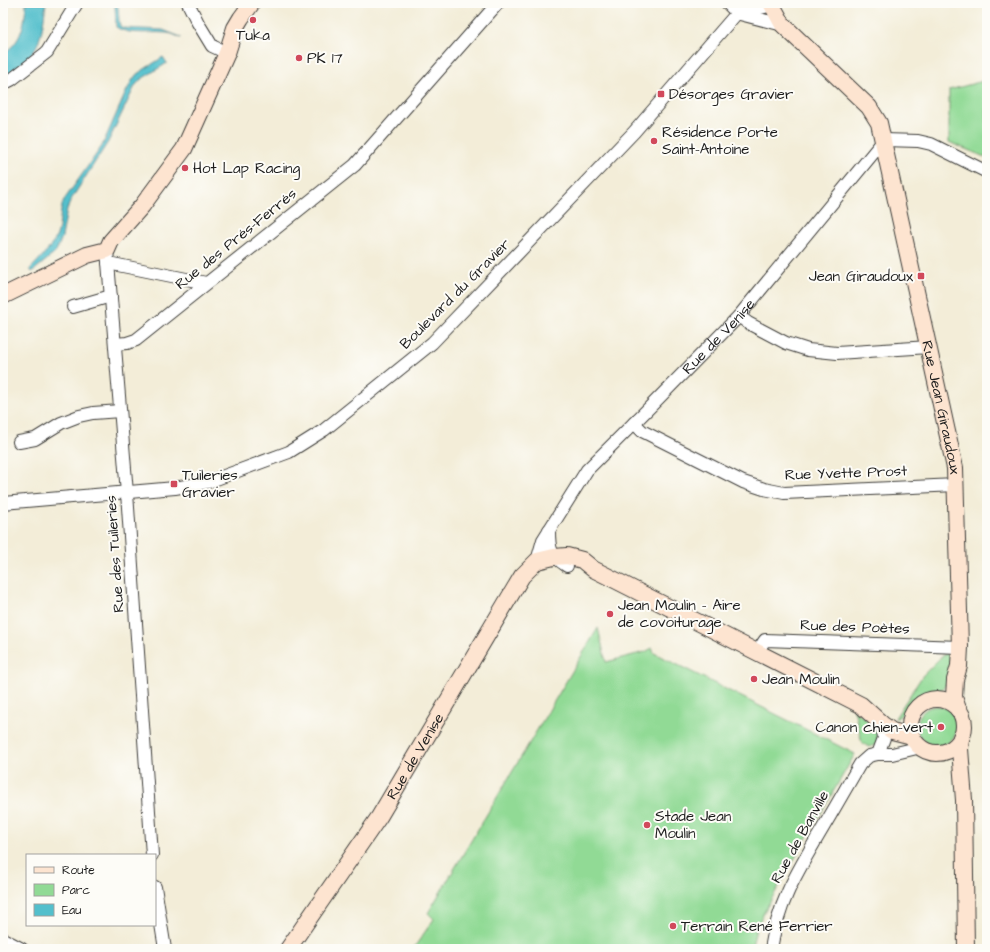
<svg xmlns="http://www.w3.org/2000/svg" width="990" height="952" font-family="'Architects Daughter',sans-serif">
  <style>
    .green { fill: #91da95; stroke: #567b58 }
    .water { fill: #53bfcc; stroke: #386e74 }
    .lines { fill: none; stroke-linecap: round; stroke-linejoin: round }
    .street-casing { stroke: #3c3b38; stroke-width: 14 }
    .secondary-casing { stroke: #3c3b38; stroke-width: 18 }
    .street { stroke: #fff; stroke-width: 12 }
    .secondary { stroke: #fde4d0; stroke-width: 16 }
    .poi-dot { fill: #d1495b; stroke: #fdfcf7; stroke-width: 1.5 }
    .labels { text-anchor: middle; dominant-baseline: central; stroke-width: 4; stroke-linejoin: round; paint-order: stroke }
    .poi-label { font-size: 15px; fill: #1c1c1c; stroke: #fdfcf7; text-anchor: start }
    .street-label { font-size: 15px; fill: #1c1c1c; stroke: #fdfcf7 }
  </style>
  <rect width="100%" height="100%" fill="#fdfcf7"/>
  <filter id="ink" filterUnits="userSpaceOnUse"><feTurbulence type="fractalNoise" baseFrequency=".025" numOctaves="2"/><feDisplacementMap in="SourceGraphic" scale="8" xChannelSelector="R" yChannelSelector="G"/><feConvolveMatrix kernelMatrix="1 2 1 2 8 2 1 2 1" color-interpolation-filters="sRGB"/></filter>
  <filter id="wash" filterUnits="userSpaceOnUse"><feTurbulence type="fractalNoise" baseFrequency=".012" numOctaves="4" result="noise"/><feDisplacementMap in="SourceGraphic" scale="16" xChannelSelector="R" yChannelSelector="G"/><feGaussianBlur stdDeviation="0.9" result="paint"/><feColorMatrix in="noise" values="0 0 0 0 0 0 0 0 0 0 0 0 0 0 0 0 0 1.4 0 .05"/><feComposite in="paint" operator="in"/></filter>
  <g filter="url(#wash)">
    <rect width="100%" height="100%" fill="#f3edd8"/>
    <g class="green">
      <polygon points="987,80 987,158 949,142 949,90"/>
      <polygon points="598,628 606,662 645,652 652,648 654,653 855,754 764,912 757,926 751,949 413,949 434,919 428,913"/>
      <path d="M944 654 955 655C953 669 952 685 937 692 932 695 925 695 920 699 911 704 905 713 896 719L895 718 923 675Z"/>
      <circle cx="937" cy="726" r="20"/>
      <polygon points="854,709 876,728 879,737 876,745 869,747 862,743"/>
    </g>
    <g class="water">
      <path d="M26 3H46C42 31 42 51 16 68 12 71 8 75 3 76V53C22 43 25 22 26 3Z"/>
      <path d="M113 3H117C119 9 118 19 120 26L123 28 163 30 181 37V38C178 37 175 35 172 34 155 30 130 37 116 27L115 6Z"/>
      <path d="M163 57 167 63 140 80 135 86 108 142 72 198 67 209 62 237 56 252 32 272 30 269C38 261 54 245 57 235 61 224 59 211 64 200L102 146 126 92 133 79 137 74Z"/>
    </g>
  </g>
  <g filter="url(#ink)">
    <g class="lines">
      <defs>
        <g id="street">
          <polyline points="188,3 198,23 212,46 227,53"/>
          <polyline points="727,3 737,13"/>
          <polyline points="740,14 783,25"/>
          <polyline points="3,84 11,80 47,52 77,3"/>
          <polyline points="107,250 127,493 152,855"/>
          <polyline points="108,263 206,283"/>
          <polyline points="73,307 111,296"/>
          <polyline points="739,316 748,323 786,343 808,350 837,353 929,347"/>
          <polyline points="115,344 127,343 136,340 355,165 498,3"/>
          <polyline points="634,423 642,431 743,482 764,489 784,493 956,485"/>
          <polyline points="19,442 35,439 61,423 79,416 93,413 120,411"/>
          <polyline points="3,503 175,488 208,482 289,452 324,430 432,343 634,132 737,13 765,7 773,3"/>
          <path d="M549 530C549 550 550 555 567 566"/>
          <path id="s1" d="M537 561 543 540 587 470 647 410 739 316 884 140 918 141 931 144 987 172"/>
          <polyline points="757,652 765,640 960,647"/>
          <polyline points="878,754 884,738 882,724"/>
          <polyline points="155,887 165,949"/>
          <polyline points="3,939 22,949"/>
          <path d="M771 949C778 904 795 876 817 838 832 813 846 788 860 764L869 756 878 754H892L921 747"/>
        </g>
        <g id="secondary">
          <path id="s2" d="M771 3 783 25 869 107 879 123 955 468 960 647 959 666 955 680 954 697 958 709"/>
          <polyline points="3,296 87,255 107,250 111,241 142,206 184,149 227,53 235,28 241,18 252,3"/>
          <circle cx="937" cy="726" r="27"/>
          <polyline points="961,737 960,749 964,800 966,949"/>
          <path id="s3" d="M288 949 379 817 522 576 537 561 554 557 567 556 582 560 593 569 617 581 861 705 882 724 892 731 912 736"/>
        </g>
      </defs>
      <use href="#street" class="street-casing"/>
      <use href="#secondary" class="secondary-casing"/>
      <use href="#street" class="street"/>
      <use href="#secondary" class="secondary"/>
    </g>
  </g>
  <g class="poi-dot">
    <circle cx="253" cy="20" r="4"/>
    <circle cx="299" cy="58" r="4"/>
    <rect x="657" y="90" width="8" height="8" rx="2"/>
    <circle cx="654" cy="141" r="4"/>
    <circle cx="185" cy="168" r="4"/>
    <rect x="917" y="272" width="8" height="8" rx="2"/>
    <rect x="170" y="480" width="8" height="8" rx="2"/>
    <circle cx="610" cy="614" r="4"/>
    <circle cx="754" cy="679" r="4"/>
    <circle cx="941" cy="727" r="4"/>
    <circle cx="647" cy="825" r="4"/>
    <circle cx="673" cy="926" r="4"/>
  </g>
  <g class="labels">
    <g class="poi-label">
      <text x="253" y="35" text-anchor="middle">Tuka</text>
      <text x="307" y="58">PK 17</text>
      <text x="669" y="94">Désorges Gravier</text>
      <text x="662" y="132">Résidence Porte<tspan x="662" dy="17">Saint-Antoine</tspan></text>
      <text x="193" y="168">Hot Lap Racing</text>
      <text x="913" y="276" text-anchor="end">Jean Giraudoux</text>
      <text x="182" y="475">Tuileries<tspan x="182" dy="17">Gravier</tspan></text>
      <text x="618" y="605">Jean Moulin - Aire<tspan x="618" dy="17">de covoiturage</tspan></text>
      <text x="762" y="679">Jean Moulin</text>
      <text x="933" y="727" text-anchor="end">Canon chien-vert</text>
      <text x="655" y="816">Stade Jean<tspan x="655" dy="17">Moulin</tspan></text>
      <text x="681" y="926">Terrain René Ferrier</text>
    </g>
    <g class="street-label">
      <text transform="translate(236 239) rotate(-39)">Rue des Prés-Ferrés</text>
      <text transform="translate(455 294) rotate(-45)">Boulevard du Gravier</text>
      <text stroke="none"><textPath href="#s1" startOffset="292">Rue de Venise</textPath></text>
      <text stroke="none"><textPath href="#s2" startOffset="454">Rue Jean Giraudoux</textPath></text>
      <text transform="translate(846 473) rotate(-2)">Rue Yvette Prost</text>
      <text transform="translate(115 554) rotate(-94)">Rue des Tuileries</text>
      <text transform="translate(855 627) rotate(2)">Rue des Poètes</text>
      <text stroke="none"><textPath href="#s3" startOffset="231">Rue de Venise</textPath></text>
      <text transform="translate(800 837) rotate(-61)">Rue de Banville</text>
    </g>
  </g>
  <rect width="990" height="952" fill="none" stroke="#fdfcf7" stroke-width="16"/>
  <rect x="26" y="854" width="130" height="72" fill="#fdfcf7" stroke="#a3a29f"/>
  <rect x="34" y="867" width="20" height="6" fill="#fde4d0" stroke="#a3a29f"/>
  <text x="62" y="874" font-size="12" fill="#1c1c1c">Route</text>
  <rect x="34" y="884" width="20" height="12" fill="#91da95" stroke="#a3a29f"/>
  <text x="62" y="894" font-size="12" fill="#1c1c1c">Parc</text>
  <rect x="34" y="904" width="20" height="12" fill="#53bfcc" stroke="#a3a29f"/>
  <text x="62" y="914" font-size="12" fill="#1c1c1c">Eau</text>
</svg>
